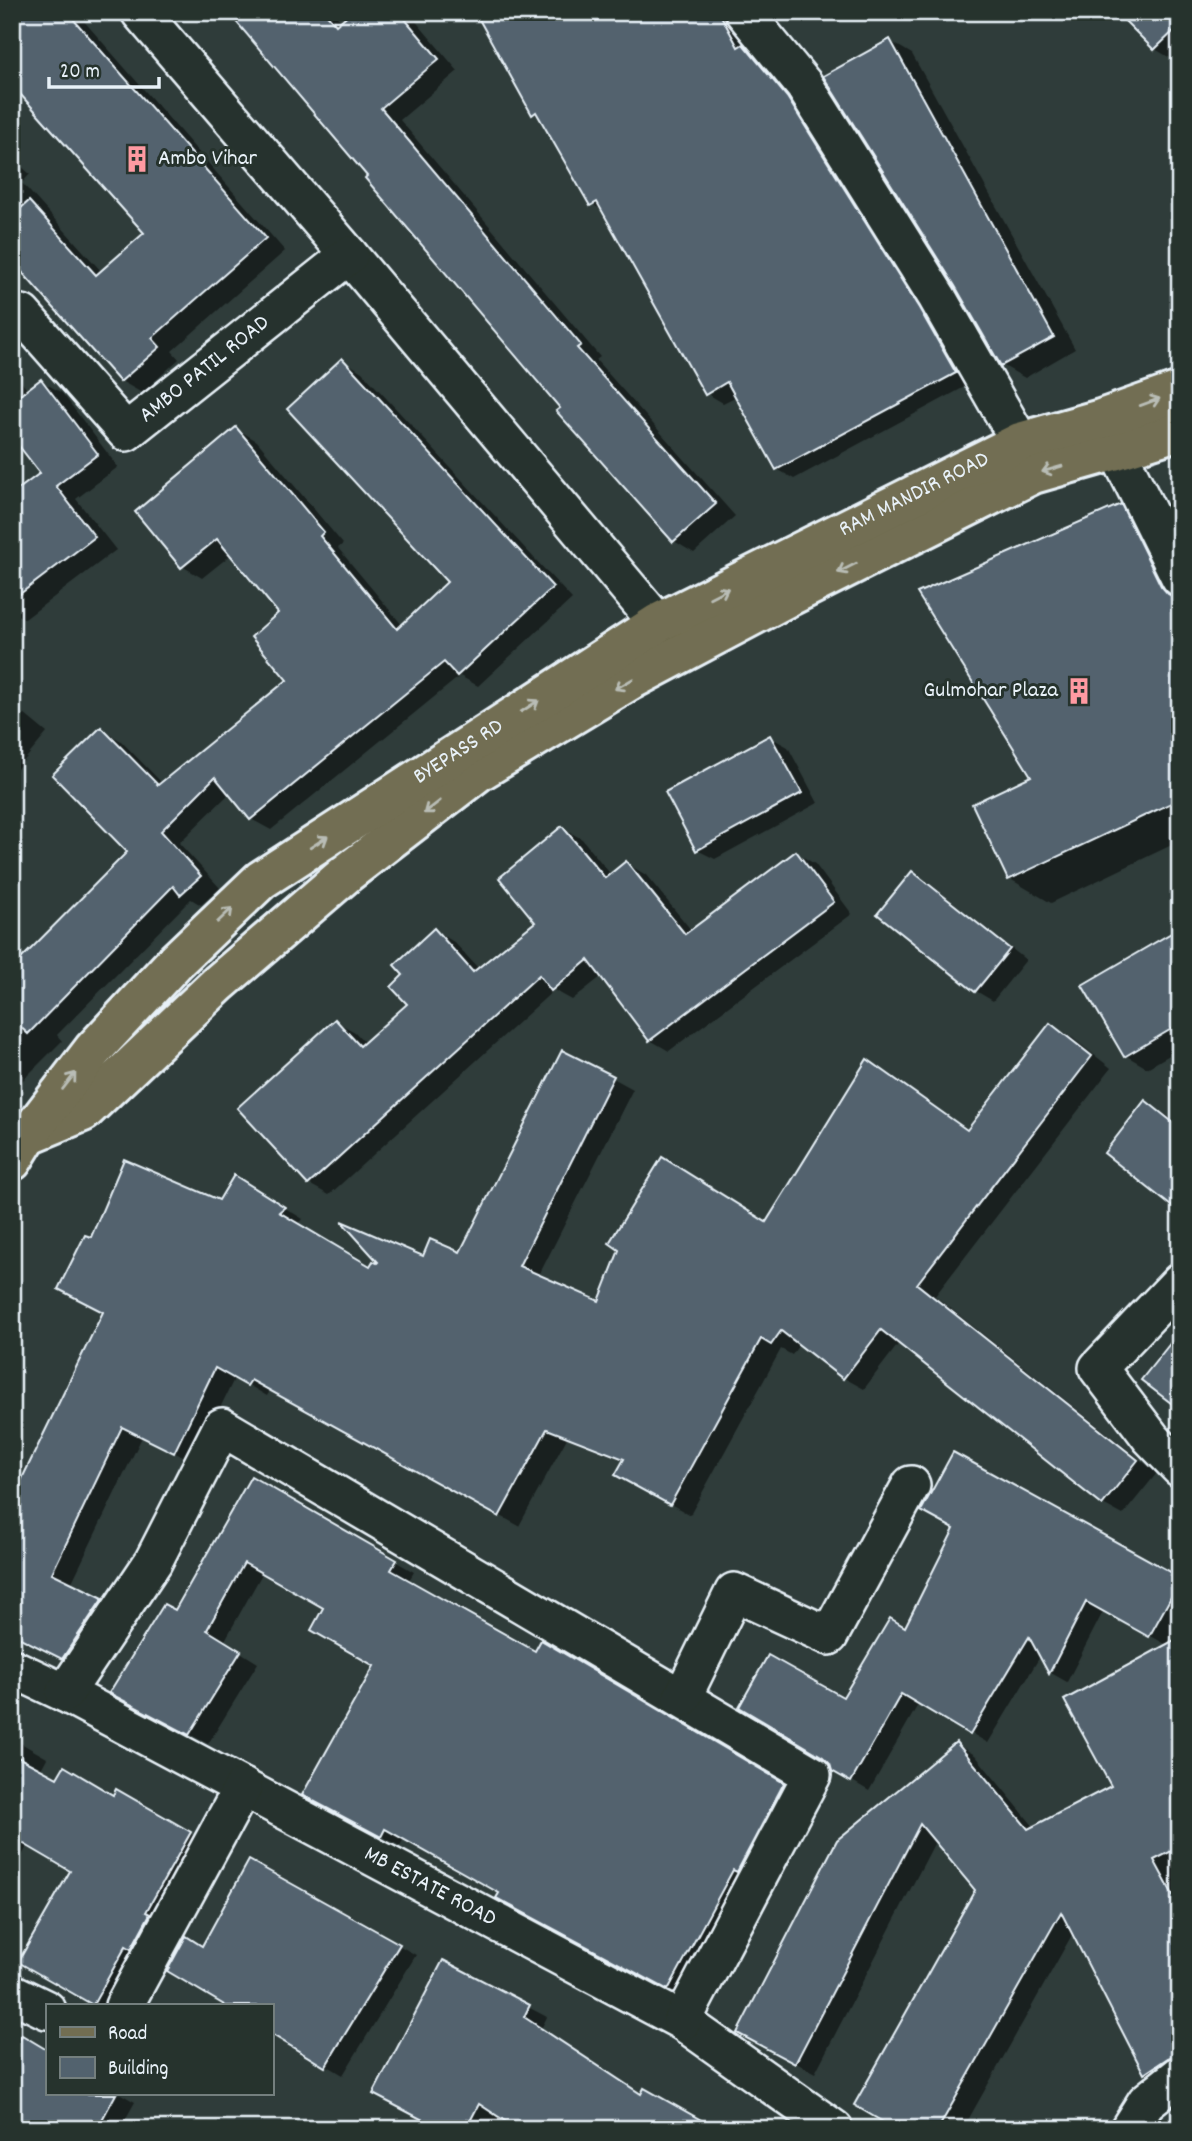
<svg xmlns="http://www.w3.org/2000/svg" width="1192" height="2141" font-family="Dekko,sans-serif">
  <style>
    .shadow { fill: #0007 }
    .building { fill: #52626e; stroke: #e8f1f8; stroke-width: 2 }
    .lines { fill: none; stroke-linecap: round; stroke-linejoin: round }
    .minor-casing { stroke: #e8f1f8; stroke-width: 42 }
    .major-casing { stroke: #e8f1f8; stroke-width: 44 }
    .minor { stroke: #26332d; stroke-width: 37 }
    .major { stroke: #726e52; stroke-width: 38 }
    .oneway { stroke: #b9bdb6 }
    .labels { text-anchor: middle; dominant-baseline: central; stroke-width: 6; stroke-linejoin: round; paint-order: stroke }
    .poi-label { font-size: 23px; fill: #e8f1f8; stroke: #26332d; text-anchor: start }
    .street-label { font-size: 23px; fill: #e8f1f8; stroke: #26332d }
  </style>
  <rect width="100%" height="100%" fill="#2f3c3a"/>
  <filter id="ink" filterUnits="userSpaceOnUse"><feTurbulence type="fractalNoise" baseFrequency=".0143" numOctaves="2"/><feDisplacementMap in="SourceGraphic" scale="14" xChannelSelector="R" yChannelSelector="G"/><feConvolveMatrix kernelMatrix="1 2 1 2 8 2 1 2 1" color-interpolation-filters="sRGB"/></filter>
  <g filter="url(#ink)">
    <g class="shadow">
      <polygon points="12,12 76,12 285,251 172,351 179,359 142,393 121,381 12,258 12,158 30,174 22,183 102,272 161,249"/>
      <polygon points="230,12 333,12 342,22 354,12 408,12 458,71 400,120 600,357 596,360 735,516 694,553 674,541 558,411 562,408 369,176"/>
      <polygon points="477,12 729,12 750,50 760,56 804,109 972,383 794,479 777,469 737,396 723,403 706,393 605,212 592,204 541,118 533,113"/>
      <polygon points="1119,12 1180,12 1180,59 1177,62 1155,49"/>
      <polygon points="890,41 912,54 1075,349 1025,378 1002,365"/>
      <polygon points="343,360 362,372 572,599 478,686 460,676 271,830 251,819 230,793 179,843 220,888 201,905 191,899 57,1035 62,1041 12,1091 12,971 130,852 101,729 121,741 163,784 290,680 281,613 232,554 202,578 182,566 237,429 257,441 343,544 338,548 403,626 449,582"/>
      <polygon points="12,369 28,391 41,381 62,393 118,467 76,499 116,550 25,619 12,612 12,497 42,473 21,445 12,451"/>
      <polygon points="1120,506 1161,530 1180,567 1180,841 1051,903 1010,879 1033,777"/>
      <polygon points="12,704 47,733 12,775"/>
      <polygon points="770,737 788,747 818,803 715,859 697,850"/>
      <polygon points="562,828 582,839 612,876 626,863 646,875 692,931 796,853 815,864 852,914 669,1051 650,1040 602,976 572,1000 554,990 329,1195 309,1184 240,1108 335,1021 355,1032 366,1044 409,1004 406,975 434,930 454,942 479,969 537,922"/>
      <polygon points="912,873 929,883 1026,960 993,1001 976,991 880,914"/>
      <polygon points="1180,930 1180,1049 1147,1068 1125,1055"/>
      <polygon points="1050,1025 1070,1036 1111,1068 935,1296 1157,1473 1123,1515 1103,1504 900,1342 864,1389 844,1378 800,1343 792,1355 781,1349 690,1515 617,1474 625,1461 567,1438 519,1526 271,1389 267,1396 235,1377 194,1462 142,1437 71,1584 122,1611 83,1669 12,1634 12,1503 105,1312 92,1240 219,1202 254,1189 303,1219 297,1225 371,1268 424,1258 461,1255 613,1078 633,1089 538,1277 600,1303 767,1224 868,1061 887,1072 969,1131"/>
      <polygon points="1146,1103 1165,1114 1180,1125 1180,1211"/>
      <polygon points="252,1479 414,1572 408,1582 536,1653 542,1642 801,1795 687,1999 516,1908 501,1892 404,1838 400,1846 323,1805 377,1665 325,1608 263,1572 224,1642 258,1663 208,1744 129,1702 176,1613"/>
      <polygon points="1180,1579 1180,1622 1167,1645 1104,1610 1067,1682 1051,1673 1041,1655 988,1743 919,1703 869,1791 834,1770 844,1699 906,1629"/>
      <polygon points="1180,1639 1180,2073 1164,2084 1145,2073 1073,1933 963,2129 898,2129 977,1890 936,1840 815,2073 758,2043 956,1744 975,1755 1035,1828 1114,1787"/>
      <polygon points="12,1738 47,1758 40,1771 57,1780 113,1797 116,1792 207,1843 114,2006 99,2006 21,1961 72,1870 28,1845 12,1873"/>
      <polygon points="250,1862 416,1955 343,2075 271,2032 271,2006 229,2006 169,1970 203,1948"/>
      <polygon points="443,1962 547,2017 541,2029 642,2095 713,2129 441,2129"/>
      <polygon points="23,2038 47,2052 47,2094 121,2094 135,2102 120,2129 12,2129"/>
    </g>
    <g class="building">
      <polygon points="12,12 67,12 266,238 152,338 160,347 120,382 12,261 12,216 29,201 96,275 144,233 12,85"/>
      <polygon points="228,12 325,12 336,25 351,12 399,12 439,59 381,108 581,345 577,348 716,504 673,542 556,411 560,408 365,178 367,176"/>
      <polygon points="475,12 719,12 738,47 743,44 787,97 919,308 956,373 776,470 727,382 705,395 597,202 590,206 536,112 532,115"/>
      <polygon points="1116,12 1180,12 1180,25 1154,50"/>
      <polygon points="890,39 1054,337 1001,366 955,286 823,76"/>
      <polygon points="342,358 553,587 457,676 444,662 250,820 215,777 161,831 201,876 180,895 173,886 28,1034 12,1019 12,968 127,852 52,775 101,727 158,785 287,680 251,637 278,613 217,539 181,568 135,512 236,427 324,532 320,536 397,629 447,582 287,409"/>
      <polygon points="41,379 98,454 56,486 95,537 12,600 12,494 40,473 12,437 12,401"/>
      <polygon points="1121,504 1161,586 1168,594 1174,597 1180,606 1180,799 1008,880 972,804 1031,776 917,593"/>
      <polygon points="770,735 802,793 696,851 665,792"/>
      <polygon points="562,826 605,878 626,861 685,934 796,851 834,902 649,1041 588,960 551,991 539,975 308,1185 237,1108 335,1019 360,1046 407,1004 391,987 403,975 394,965 434,928 473,972 535,922 499,878"/>
      <polygon points="912,871 1010,949 975,992 877,914"/>
      <polygon points="1180,928 1180,1024 1124,1057 1082,985"/>
      <polygon points="1050,1023 1092,1056 917,1284 1138,1460 1102,1505 881,1330 843,1379 781,1331 771,1345 761,1339 670,1505 615,1475 624,1459 547,1429 499,1517 251,1380 247,1386 215,1368 174,1453 122,1427 52,1573 103,1598 62,1659 12,1634 12,1499 103,1312 58,1289 85,1235 91,1237 124,1159 219,1200 234,1175 285,1207 279,1212 370,1266 373,1261 377,1263 378,1262 341,1221 423,1256 430,1239 460,1252 562,1050 614,1076 519,1266 599,1301 619,1250 609,1243 662,1157 766,1222 867,1059 967,1130"/>
      <polygon points="1145,1100 1180,1128 1180,1213 1104,1153"/>
      <polygon points="1180,1331 1180,1410 1141,1380"/>
      <polygon points="953,1452 1180,1577 1180,1581 1149,1637 1086,1602 1049,1674 1029,1637 970,1735 901,1694 851,1782 832,1771 830,1764 823,1757 739,1707 768,1655 843,1697 890,1618 905,1627 954,1529 921,1511"/>
      <polygon points="251,1476 397,1560 391,1570 535,1651 541,1640 784,1783 737,1872 733,1870 668,1990 496,1898 499,1893 385,1829 381,1837 302,1795 374,1666 311,1630 323,1608 244,1563 207,1630 241,1651 189,1735 109,1693 164,1604 175,1610"/>
      <polygon points="1180,1637 1180,1847 1154,1860 1180,1908 1180,2054 1168,2058 1144,2074 1061,1912 938,2129 895,2129 854,2105 975,1890 920,1824 795,2064 737,2033 837,1840 956,1742 1028,1829 1111,1786 1064,1700"/>
      <polygon points="12,1754 57,1778 64,1766 113,1795 116,1789 191,1832 146,1912 150,1914 131,1949 126,1946 93,2005 18,1962 70,1871 12,1837"/>
      <polygon points="249,1860 400,1944 325,2067 271,2034 271,2006 226,2006 167,1971 186,1936 202,1946"/>
      <polygon points="443,1960 530,2005 524,2017 641,2094 644,2088 717,2129 517,2129 479,2104 466,2129 440,2129 373,2094"/>
      <polygon points="22,2035 47,2050 47,2094 116,2094 97,2129 12,2129 12,2053"/>
    </g>
    <g class="lines">
      <defs>
        <g id="minor">
          <polyline points="140,12 349,255 658,623 669,652"/>
          <polyline points="744,12 804,85 937,297 1020,442"/>
          <path id="s1" d="M12 321 22 314 126 432 349 255"/>
          <polyline points="1104,424 1180,577"/>
          <polyline points="1180,1282 1098,1368 1151,1438 1180,1468"/>
          <path id="s2" d="M12 1668 65 1693 682 2021 834 2129"/>
          <polyline points="65,1693 153,1562 222,1427 812,1775 682,2021"/>
          <polyline points="682,1698 734,1592 829,1636 911,1485"/>
          <polyline points="12,1993 47,2010"/>
          <polyline points="124,2006 243,1787"/>
          <polyline points="1129,2129 1146,2102 1180,2075"/>
        </g>
        <g id="major">
          <polyline points="30,1134 83,1112 219,983 347,873 478,772 629,681 786,598 1033,474 1117,450 1180,430"/>
          <path id="s3" d="M12 1161 28 1135 93 1050 176 961 261 880 658 623 1020 442 1101 419 1180 391"/>
        </g>
      </defs>
      <use href="#minor" class="minor-casing"/>
      <use href="#major" class="major-casing"/>
      <use href="#minor" class="minor"/>
      <use href="#major" class="major"/>
    </g>
    <defs><path id="oneway-shaft" d="M-6 0H5M1.5-3L5.5 0L1.5 3" fill="none" stroke-width="1.6" stroke-linecap="round" stroke-linejoin="round" transform="scale(1.75)"/></defs>
    <g class="oneway">
      <use href="#oneway-shaft" transform="translate(1150 402) rotate(-20)"/>
      <use href="#oneway-shaft" transform="translate(1052 469) rotate(164)"/>
      <use href="#oneway-shaft" transform="translate(847 568) rotate(153)"/>
      <use href="#oneway-shaft" transform="translate(719 593) rotate(-27)"/>
      <use href="#oneway-shaft" transform="translate(624 684) rotate(150)"/>
      <use href="#oneway-shaft" transform="translate(530 706) rotate(-33)"/>
      <use href="#oneway-shaft" transform="translate(432 807) rotate(142)"/>
      <use href="#oneway-shaft" transform="translate(319 842) rotate(-33)"/>
      <use href="#oneway-shaft" transform="translate(225 915) rotate(-44)"/>
      <use href="#oneway-shaft" transform="translate(69 1081) rotate(-52)"/>
    </g>
  </g>
  <defs>
    <symbol id="building-bare" viewBox="-9 -9 18 18"><path d="M-4-6H4V6H1V3H-1V6H-4ZM-2.5-4.3h1.7v1.8h-1.7ZM.8-4.3h1.7v1.8H.8ZM-2.5-1h1.7V.8h-1.7ZM.8-1h1.7V.8H.8Z" fill="#ff9aa2" stroke="#26332d" stroke-width="2.5" paint-order="stroke"/></symbol>
  </defs>
  <g fill-rule="evenodd">
    <use href="#building-bare" x="118" y="140" width="38" height="38"/>
    <use href="#building-bare" x="1060" y="672" width="38" height="38"/>
  </g>
  <g class="labels">
    <g class="poi-label">
      <text x="158" y="159">Ambo Vihar</text>
      <text x="1058" y="691" text-anchor="end">Gulmohar Plaza</text>
    </g>
    <g class="street-label">
      <text stroke="none"><textPath href="#s1" startOffset="270">AMBO PATIL ROAD</textPath></text>
      <text stroke="none"><textPath href="#s3" startOffset="1136">RAM MANDIR ROAD</textPath></text>
      <text stroke="none"><textPath href="#s3" startOffset="612">BYEPASS RD</textPath></text>
      <text stroke="none"><textPath href="#s2" startOffset="472">MB ESTATE ROAD</textPath></text>
    </g>
  </g>
  <rect width="1192" height="2141" fill="none" stroke="#26332d" stroke-width="42"/>
  <rect x="21" y="21" width="1150" height="2099" fill="none" stroke="#e8f1f8" stroke-width="2.5" filter="url(#ink)"/>
  <rect x="46" y="2004" width="228" height="91" fill="#26332d" stroke="#747f7e" stroke-width="2"/>
  <rect x="60" y="2027" width="35" height="10" fill="#726e52" stroke="#747f7e" stroke-width="2"/>
  <text x="108" y="2039" font-size="21" fill="#e8f1f8">Road</text>
  <rect x="60" y="2057" width="35" height="21" fill="#52626e" stroke="#747f7e" stroke-width="2"/>
  <text x="108" y="2074" font-size="21" fill="#e8f1f8">Building</text>
  <path d="M49 77v10h110v-10" fill="none" stroke="#e8f1f8" stroke-width="3.5"/>
  <text x="60" y="77" font-size="21" fill="#e8f1f8" stroke="#26332d" stroke-width="5" paint-order="stroke">20 m</text>
</svg>
